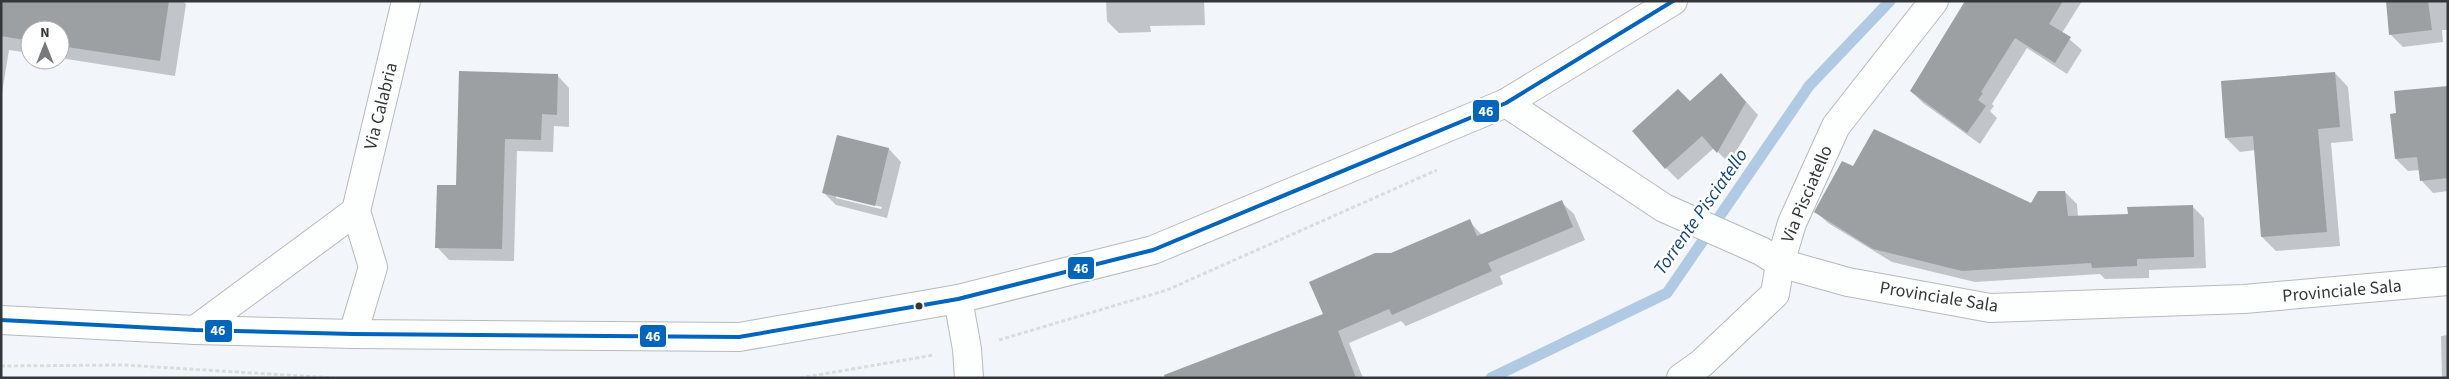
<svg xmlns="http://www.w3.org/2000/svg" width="2449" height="379" font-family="'Source Sans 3',sans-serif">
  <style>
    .shadow { fill: #0003; fill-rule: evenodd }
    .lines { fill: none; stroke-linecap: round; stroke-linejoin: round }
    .stream { stroke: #b0cae4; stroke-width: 11 }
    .building { fill: #9da0a3 }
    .minor-casing { stroke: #b7babc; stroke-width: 30 }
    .major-casing { stroke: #b7babc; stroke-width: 30 }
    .path { stroke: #dadcdd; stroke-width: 3; stroke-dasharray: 4 2.5; stroke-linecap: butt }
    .minor { stroke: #fdfefe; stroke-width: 28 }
    .major { stroke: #fdfefe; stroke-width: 28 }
    .bus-1-casing { stroke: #fff; stroke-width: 8 }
    .bus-1 { stroke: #0065bd; stroke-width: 4 }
    .bus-dot { fill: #34373a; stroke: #fff; stroke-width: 2 }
    .labels { text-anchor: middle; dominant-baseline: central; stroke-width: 5; stroke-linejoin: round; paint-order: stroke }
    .street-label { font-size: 18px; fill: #34373a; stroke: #fff }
    .water-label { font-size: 19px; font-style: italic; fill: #114573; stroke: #fff }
    .line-badge { stroke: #fff; stroke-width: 2 }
    .badge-label { font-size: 14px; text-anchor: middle; font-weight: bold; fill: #fff }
  </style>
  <rect width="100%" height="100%" fill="#f2f6fa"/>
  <g class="shadow">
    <polygon points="1,1 183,1 186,4 175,76 60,58 60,30 30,30 30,53 9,50 1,99"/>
    <polygon points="1106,1 1204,1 1205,25 1150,26 1151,32 1119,33 1107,21"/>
    <polygon points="1966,1 2082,1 2062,33 2082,50 2067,74 2027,48 1992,104 1994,106 1990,111 1997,118 1980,144 1923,103 1911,91"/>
    <polygon points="2387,1 2448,1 2448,30 2442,30 2443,42 2403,47 2391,35"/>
    <polygon points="2335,73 2348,87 2353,141 2331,143 2340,246 2276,251 2262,237 2255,150 2240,152 2226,138"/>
    <polygon points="557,75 569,88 569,127 554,126 553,152 517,151 514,261 449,260 437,247 457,186"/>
    <polygon points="1733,87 1758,115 1729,163 1714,148 1678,180 1666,168 1690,102"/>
    <polygon points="2448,87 2448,191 2433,193 2421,180 2420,170 2408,171 2396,159 2397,114"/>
    <path d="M838 137 889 149 901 162 887 218 836 205 824 193ZM836 196 882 207 881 209 836 198Z"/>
    <polygon points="1853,167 2032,205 2065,192 2077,204 2078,217 2129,216 2192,206 2204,218 2206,268 2149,270 2149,278 2105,279 2100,274 1975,282 1892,262 1828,223 1816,212"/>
    <polygon points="1561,202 1574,214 1585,240 1500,276 1503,284 1406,326 1401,321 1349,343 1363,378 1162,378 1324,315 1391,254 1469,221 1482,235"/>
    <polygon points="2448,335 2448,378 2442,378 2441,336"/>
  </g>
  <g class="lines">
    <polyline class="stream" points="1491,378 1667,293 1809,86 1890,1"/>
  </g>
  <g class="building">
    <polygon points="1,1 169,1 160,61 60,46 60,30 30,30 30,41 1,36"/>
    <polygon points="1965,1 2063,1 2049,24 2071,37 2055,63 2015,38 1981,92 1983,93 1978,100 1986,106 1967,133 1910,91"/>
    <polygon points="2386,1 2428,1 2432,30 2389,35"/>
    <polygon points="459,71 558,74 557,115 542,114 541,140 505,139 502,249 435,248 437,185 456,185"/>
    <polygon points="2335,72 2340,127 2318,129 2327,232 2261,237 2253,136 2225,138 2221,81"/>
    <polygon points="1721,73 1746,102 1717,153 1702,136 1665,169 1632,131 1678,89 1690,101"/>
    <polygon points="2448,86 2448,178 2420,181 2417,157 2395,159 2390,114 2396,113 2394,91"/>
    <polygon points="1874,129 2031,203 2038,191 2065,191 2068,216 2128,214 2127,207 2193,205 2194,257 2137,259 2137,266 2092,268 2091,263 1962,271 1873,249 1814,212 1842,161 1853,166"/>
    <polygon points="837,135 889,148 875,206 822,193"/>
    <polygon points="1562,200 1573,227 1488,263 1492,271 1392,315 1389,309 1338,331 1356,378 1165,378 1164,375 1323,314 1309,282 1375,253 1391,253 1470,219 1477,236"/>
  </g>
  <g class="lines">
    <defs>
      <g id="minor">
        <polyline points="1506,103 1664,208 1761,251 1780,263 1848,282 1990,308 2244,299 2448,281"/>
        <polyline points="958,299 967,349 969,378"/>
        <polyline points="195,330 356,211"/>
        <polyline points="353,334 373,267 356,211 406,1"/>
        <polyline points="1681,378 1702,363 1775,294 1780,263 1792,223 1836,126 1934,1"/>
      </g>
      <polyline id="major" points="1,320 195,330 353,334 739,337 958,299 1153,250 1506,103 1673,1"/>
    </defs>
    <use href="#minor" class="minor-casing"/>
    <use href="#major" class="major-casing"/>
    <g class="path">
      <polyline points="999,340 1167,290 1437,170"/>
      <polyline points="1,366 124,365 334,378"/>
      <polyline points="800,378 934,355"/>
    </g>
    <use href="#minor" class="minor"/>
    <use href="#major" class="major"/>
    <defs>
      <polyline id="bus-1" points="1,320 195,330 353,334 739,337 958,299 1153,250 1506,103 1673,1"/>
    </defs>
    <use href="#bus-1" class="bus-1-casing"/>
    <use href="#bus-1" class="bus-1"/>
  </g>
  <circle class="bus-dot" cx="919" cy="306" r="4.5"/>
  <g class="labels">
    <g class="street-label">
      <text transform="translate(381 106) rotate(-76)">Via Calabria</text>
      <text transform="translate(1807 194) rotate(-67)">Via Pisciatello</text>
      <text transform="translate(2342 291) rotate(-5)">Provinciale Sala</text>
      <text transform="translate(1939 297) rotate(9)">Provinciale Sala</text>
    </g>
    <g class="water-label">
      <text transform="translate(1701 212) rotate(-55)">Torrente Pisciatello</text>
    </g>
  </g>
  <g class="line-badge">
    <rect x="1472" y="99" width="28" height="24" rx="5" fill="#0065bd"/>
    <rect x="1067" y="256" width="28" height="24" rx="5" fill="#0065bd"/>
    <rect x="204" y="319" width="29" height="24" rx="5" fill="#0065bd"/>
    <rect x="639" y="324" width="28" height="24" rx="5" fill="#0065bd"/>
  </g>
  <g class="badge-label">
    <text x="1486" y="116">46</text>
    <text x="1081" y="273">46</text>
    <text x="218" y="335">46</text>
    <text x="653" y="341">46</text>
  </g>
  <rect width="2449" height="379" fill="none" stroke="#34373a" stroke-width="5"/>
  <g transform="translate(45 45)"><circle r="24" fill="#ffffff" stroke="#aeafb0"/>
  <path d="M0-4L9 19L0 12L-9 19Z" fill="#767a7d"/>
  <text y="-8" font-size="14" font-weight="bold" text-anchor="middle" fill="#34373a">N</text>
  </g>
</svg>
